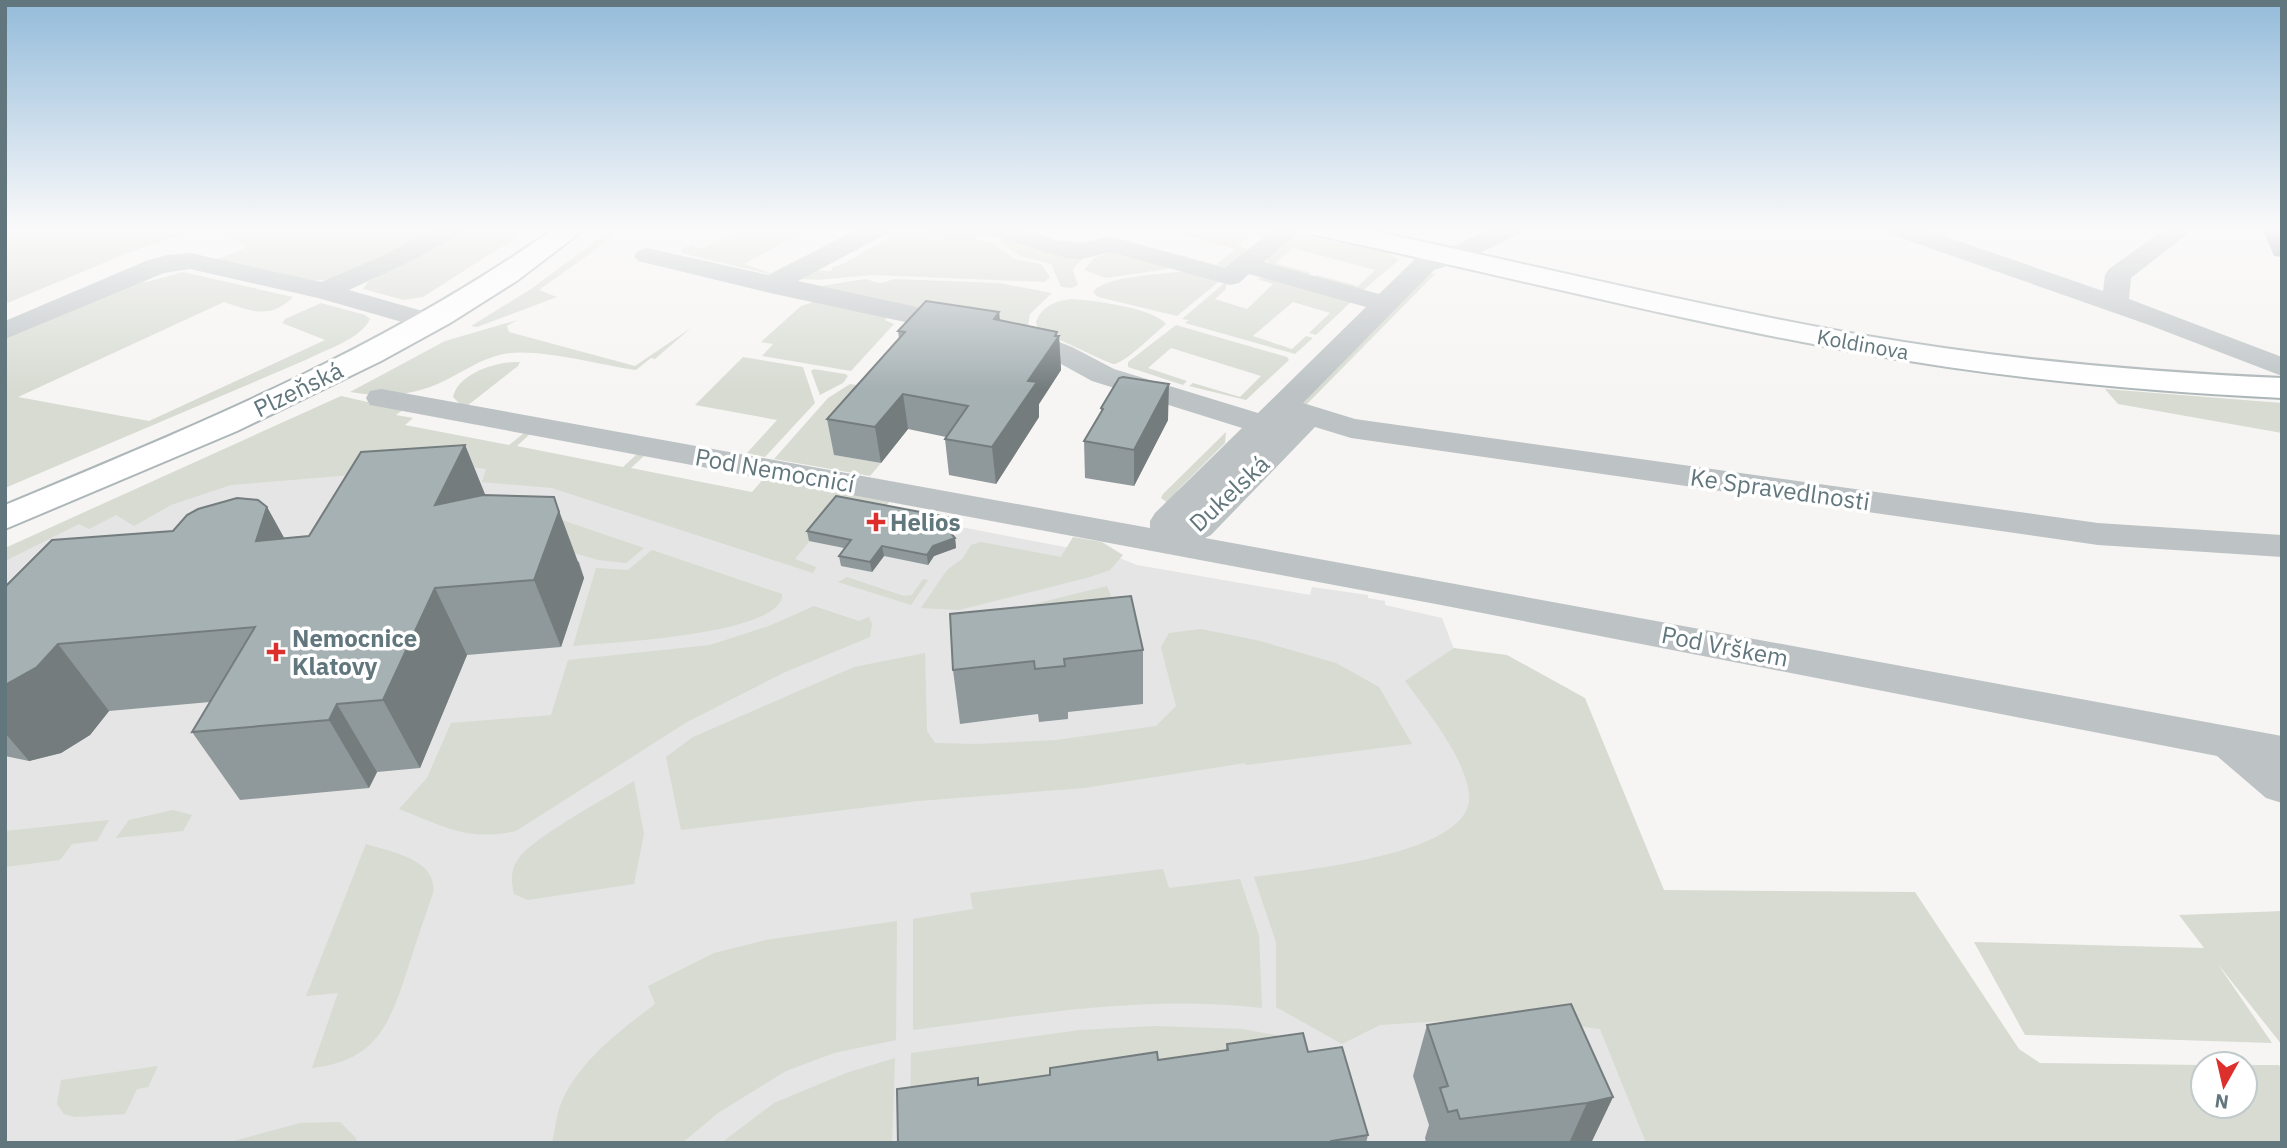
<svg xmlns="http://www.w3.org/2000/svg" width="2287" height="1148" font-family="'IBM Plex Sans',sans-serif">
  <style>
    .built { fill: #e4e5e4 }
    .green { fill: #d7dbd2 }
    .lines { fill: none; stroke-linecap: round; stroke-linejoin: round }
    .secondary-casing { stroke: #adb6b8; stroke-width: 4 }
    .street { fill: #bdc3c5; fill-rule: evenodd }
    .secondary { fill: #fff; fill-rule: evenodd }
    .wall { fill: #8f989b }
    .shaded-wall { fill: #747c7e }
    .building { fill: #a6b1b4; stroke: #747c7e; stroke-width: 2 }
    .poi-dot { fill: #dd2f2c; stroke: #fff; stroke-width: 2.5 }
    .labels { text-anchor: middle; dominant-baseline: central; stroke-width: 7; stroke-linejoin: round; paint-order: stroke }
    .far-street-label { font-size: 21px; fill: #62777d; stroke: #fff }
    .street-label { font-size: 24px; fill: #62777d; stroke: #fff }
    .poi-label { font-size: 24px; font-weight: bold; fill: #62777d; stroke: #fff; text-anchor: start }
  </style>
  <rect width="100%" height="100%" fill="#f6f5f3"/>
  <polygon class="built" points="297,418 803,509 840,504 1117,557 1137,565 1310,595 1312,587 1368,595 1368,598 1385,601 1385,605 1442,618 1646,1143 5,1143 5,549"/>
  <g class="green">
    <polygon points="5,228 201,228 130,252 5,304"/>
    <path d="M220 228H439C398 250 348 287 299 280 271 277 243 267 216 260L248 247 225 235 228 233Z"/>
    <polygon points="470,228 531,228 423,297 404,300 363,289 368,282"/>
    <polygon points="613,228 621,228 598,248 539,290 557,297 477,327 471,326 531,289"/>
    <polygon points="749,228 810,228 744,264 771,273 801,258 810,261 773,275 681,253 682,249 692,244 701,249"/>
    <path d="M888 228H923L974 235 979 241 992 243 1015 259 1041 264 1050 277 1045 282 871 275 818 280 799 279 813 270 831 271 833 267C854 262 870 245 890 239L891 235H875Z"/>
    <polygon points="1160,228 1254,228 1277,232 1267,237 1252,234 1237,246 1251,250 1230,267 1221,268 1172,258 1177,254 1216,265 1235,249"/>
    <polygon points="1302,236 1386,252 1399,260 1360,293 1311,280 1317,275 1358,286 1375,270 1293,248 1275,263 1311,273 1305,278 1274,269 1267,262 1268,255 1274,249 1279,250 1283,247 1280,245 1292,237"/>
    <polygon points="1004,237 1083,258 1073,270 1078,285 1072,288 1061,287 1051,264 1020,256 1000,242"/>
    <polygon points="1113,251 1174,268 1106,278 1084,270 1094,258"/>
    <path d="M1185 271 1222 279 1177 316 1098 297 1093 292C1103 276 1165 274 1185 271Z"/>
    <path d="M183 272 293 297C271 320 250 311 224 302L18 397 149 421 325 340 282 323 285 319 321 303 365 315 370 319C361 339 327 349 308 359L5 488V338L141 281 146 282Z"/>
    <polygon points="1426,272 1435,274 1305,406 1294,403"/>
    <polygon points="1263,277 1351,302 1316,335 1309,333 1330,313 1293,302 1253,336 1292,349 1306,336 1313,338 1295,354 1185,323 1189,320 1182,319 1228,280 1225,290 1215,299 1247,309 1273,284 1257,279"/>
    <polygon points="865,279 880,283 895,279 1000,283 1052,293 1030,314 1028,326 969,319 821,286"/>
    <path d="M1071 299C1093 300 1153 308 1166 324 1156 332 1125 363 1114 364 1109 364 1053 335 1039 332L1036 322C1042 306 1055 301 1071 299Z"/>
    <polygon points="813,302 888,317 885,320 894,324 851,371 762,356 773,344 761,342 801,306"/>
    <path d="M517 320 507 326 509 332 635 366 691 328 655 359 651 358 636 370C601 365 536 347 503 354 481 359 464 371 444 381 413 396 383 398 350 392L445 341Z"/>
    <polygon points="1176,325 1287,357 1289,360 1246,400 1189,386 1193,383 1240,397 1261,376 1171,348 1148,368 1187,381 1183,385 1128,367 1128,362"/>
    <polygon points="743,357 803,367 815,403 765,457 747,453 777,420 695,405"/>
    <path d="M520 362 518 366 467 406 460 404 453 397C458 373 498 361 520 362Z"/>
    <polygon points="814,369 845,374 848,376 843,383 820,395 811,371"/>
    <polygon points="850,384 889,390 835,455 881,463 870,476 774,459 828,398"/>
    <polygon points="2105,389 2282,403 2282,433 2118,404"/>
    <polygon points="341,396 403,410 396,415 413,418 405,425 509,445 524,433 530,434 517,446 623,467 637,454 644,456 631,468 752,492 764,478 890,501 882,511 839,504 795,559 816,567 813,573 552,488 482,482 486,469 464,466 231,485 171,505 134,526 116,515 89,529 79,524 5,561 5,548"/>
    <polygon points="1226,432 1225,443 1178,490 1175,508 1161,498 1163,494"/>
    <polygon points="547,515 644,548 626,563 598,560 571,552"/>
    <polygon points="1073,537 1102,542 1123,555 1110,570 1090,577 959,610 921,608 947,570 962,559 971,545 981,542 1061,557"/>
    <path d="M652 550 782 594C785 635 605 643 573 646L596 568 628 570Z"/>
    <polygon points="847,577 904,596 912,595 923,579 928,580 911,605 838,582"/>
    <polygon points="1107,586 1115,606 994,614"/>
    <path d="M814 606 859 621 869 617 872 624 870 637 783 673 687 722 516 831C468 842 443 826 399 809L427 778 451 723 551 715 568 660 710 645 769 626Z"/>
    <polygon points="1201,629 1256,640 1336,663 1379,687 1412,744 1246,765 1245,763 1084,788 918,801 681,830 666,757 693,737 854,667 925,653 927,731 935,743 977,744 1056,740 1156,726 1176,706 1161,647 1169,633"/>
    <path d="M1454 648 1507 655 1585 698 1664 890 1915 892 2019 1049 2040 1063 2203 1065V1106H2245V1065H2279L2282 1071V1143H1646L1600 1029 1525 1019 1442 1021 1380 1025 1342 1044 1276 1007V942L1254 877C1297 870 1478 856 1469 793 1464 756 1427 711 1405 681Z"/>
    <path d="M634 781 644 834 634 884 528 900 514 894C511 882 510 869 519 858 534 837 608 797 634 781Z"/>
    <polygon points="173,810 192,815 183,831 116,838 129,820"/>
    <polygon points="109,820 97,841 72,844 60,860 5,867 5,831"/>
    <path d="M366 844C392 852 438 860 433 893 424 919 415 945 407 971 389 1025 376 1061 312 1068L338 993 306 996Z"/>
    <path d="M1163 869 1169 888 1240 879 1259 935 1262 1008C1146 994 1028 1015 913 1030V919L973 909 970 893Z"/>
    <polygon points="2282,911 2282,1045 2217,963 2272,1043 2025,1035 1974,942 2204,948 2179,915"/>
    <path d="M897 921 896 1040 834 1053 786 1071 718 1113 682 1143H552C555 1131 556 1117 560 1106 577 1062 620 1031 655 1004L648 986 714 953 766 940Z"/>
    <polygon points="1155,1026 1243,1029 1280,1036 1314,1055 910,1139 911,1053 1080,1030"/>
    <polygon points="895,1058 892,1143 721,1143 774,1103 846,1073"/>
    <polygon points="158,1066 148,1087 137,1089 125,1114 75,1117 64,1114 57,1104 61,1080"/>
    <polygon points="340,1122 356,1138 357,1143 226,1143 300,1123"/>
  </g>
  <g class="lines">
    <defs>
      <g id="secondary">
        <path d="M555 228H586L518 280 450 323 381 361 237 431 5 529V505C199 424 382 350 555 228Z"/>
        <path d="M1306 228H1359C1526 263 1692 305 1861 335 2000 359 2141 372 2282 378V398C2141 391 2000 378 1862 353 1679 321 1500 274 1319 236L1310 234Z"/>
      </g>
    </defs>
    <use href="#secondary" class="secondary-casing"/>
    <g class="street">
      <polygon points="434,228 466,228 463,233 401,266 349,290 440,316 444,322 440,328 430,330 318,298 190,269 164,273 5,339 5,321 146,261 167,255 190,253 321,282 383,256"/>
      <polygon points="859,228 891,228 888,233 798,281 1036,333 1072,347 1114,369 1258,413 1366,307 1249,274 1239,283 1230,285 1111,252 1082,259 1067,258 989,235 957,240 924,233 921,228 1019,228 1055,240 1082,243 1109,236 1225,268 1275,228 1303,228 1264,262 1379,294 1416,258 1442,252 1492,228 1525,228 1522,233 1460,262 1434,270 1303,403 1355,419 2098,523 2282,535 2282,557 2098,545 1351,438 1315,427 1211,535 1205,538 2282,736 2282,803 2266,798 2217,756 1441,605 381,407 370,405 366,398 370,391 381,389 1150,528 1150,521 1155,513 1242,428 1092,381 1052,359 1017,346 770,293 638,261 634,256 638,251 647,248 769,275"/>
      <polygon points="1884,228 1921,228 2103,291 2105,275 2109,269 2166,228 2195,228 2131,278 2129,299 2282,357 2282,376 2149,325 1887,233"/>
    </g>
    <use href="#secondary" class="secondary"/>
  </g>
  <g class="wall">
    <polygon points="2262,228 2282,228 2282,257 2274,256"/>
    <polygon points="999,312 1000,321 1057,332 1057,336 1059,336 1061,370 1039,404 1039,417 996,484 949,475 945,439 946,437 908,429 881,463 834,455 827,419 899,339 898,331"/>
    <polygon points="1101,408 1168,420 1134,486 1085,478 1084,441 1101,413"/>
    <polygon points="465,445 485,495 579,562 584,578 561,647 467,655 420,768 377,772 369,788 240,800 192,732 210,702 109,711 90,735 61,753 29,761 5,756 5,587 173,531 267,507 284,538 309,536"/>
    <polygon points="953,528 950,532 955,538 956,548 934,556 928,565 884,556 872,572 841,566 839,556 844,548 809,541 807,531"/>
    <polygon points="950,614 1143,650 1143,704 1068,712 1068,719 1039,722 1038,714 960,724 953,670"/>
    <polygon points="1427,1025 1613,1097 1591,1143 1426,1143 1425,1138 1429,1125 1413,1076"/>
    <polygon points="1227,1044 1308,1052 1368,1135 1366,1143 898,1143 1158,1060 1226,1050"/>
  </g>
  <g class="shaded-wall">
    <polygon points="999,312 1002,346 994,319"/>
    <polygon points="1057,332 1057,339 1059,336 1061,370 1039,404 1039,417 996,484 992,447 1028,381"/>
    <polygon points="1169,384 1168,420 1134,486 1134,450"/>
    <polygon points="903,394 908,429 881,463 875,427"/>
    <polygon points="465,445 491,509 435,505"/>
    <polygon points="554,497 584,578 561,647 534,580"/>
    <polygon points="267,507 303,572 256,541"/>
    <polygon points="952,518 953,528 947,537 946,527"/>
    <polygon points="955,538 956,548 934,556 928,565 927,555 933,546"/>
    <polygon points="882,546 884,556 872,572 870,562"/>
    <polygon points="435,588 467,655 420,768 383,700"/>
    <polygon points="58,644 109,711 90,735 61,753 29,761 5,733 5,685"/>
    <polygon points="337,704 377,772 369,788 329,720"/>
    <polygon points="1613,1097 1591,1143 1569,1143 1587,1103"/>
  </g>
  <g class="building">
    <polygon points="926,301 999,312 994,319 1057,332 1055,336 1059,336 1028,381 1037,382 992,447 945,439 968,406 903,394 875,427 827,419 905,332 898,331"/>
    <polygon points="1123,377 1169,384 1134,450 1084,441 1103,409 1101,408 1119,378"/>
    <polygon points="465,445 435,505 483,495 554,497 559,512 534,580 435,588 383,700 337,704 329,720 192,732 255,627 58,644 37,667 5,685 5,587 52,540 173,531 187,515 198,509 237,498 258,500 267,507 256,541 309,536 361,452"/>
    <polygon points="836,496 952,518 946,527 955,538 933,546 927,555 882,546 870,562 839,556 851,540 807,531"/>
    <polygon points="1131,596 1143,650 1064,659 1065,666 1035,669 1034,661 953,670 950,614"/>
    <polygon points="1571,1004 1613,1097 1587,1103 1460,1119 1457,1110 1448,1112 1440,1088 1448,1086 1427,1025"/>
    <polygon points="1303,1033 1308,1052 1342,1047 1368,1135 1331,1141 1331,1143 898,1143 897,1089 978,1078 978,1085 1050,1075 1050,1068 1157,1052 1158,1060 1228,1050 1227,1044"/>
  </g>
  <linearGradient id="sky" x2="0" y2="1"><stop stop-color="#93bbda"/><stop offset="0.59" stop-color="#fbfafa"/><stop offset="1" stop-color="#fbfafa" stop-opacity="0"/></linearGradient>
  <rect width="2287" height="389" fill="url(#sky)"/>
  <g class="poi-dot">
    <path d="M872.5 511.5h7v7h7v7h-7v7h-7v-7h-7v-7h7z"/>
    <path d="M272.5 641.5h7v7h7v7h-7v7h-7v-7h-7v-7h7z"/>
  </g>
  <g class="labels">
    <g class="far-street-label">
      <text transform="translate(1863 344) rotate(10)">Koldinova</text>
    </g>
    <g class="street-label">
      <text transform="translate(298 389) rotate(-26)">Plzeňská</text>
      <text transform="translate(775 470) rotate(10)">Pod Nemocnicí</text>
      <text transform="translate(1780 489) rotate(8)">Ke Spravedlnosti</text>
      <text transform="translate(1229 493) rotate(-43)">Dukelská</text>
      <text transform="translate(1725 646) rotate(11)">Pod Vrškem</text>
    </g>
    <g class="poi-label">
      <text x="890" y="522">Helios</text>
      <text x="292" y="638">Nemocnice<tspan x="292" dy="28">Klatovy</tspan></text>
    </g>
  </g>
  <rect width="2287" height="1148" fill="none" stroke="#62777d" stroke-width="14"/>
  <g transform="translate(2224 1085) rotate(188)"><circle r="33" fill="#ffffff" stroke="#c0c9cb" stroke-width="2"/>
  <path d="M0-5L12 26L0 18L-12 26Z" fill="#dd2f2c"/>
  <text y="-10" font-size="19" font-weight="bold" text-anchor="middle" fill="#62777d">N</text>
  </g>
</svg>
